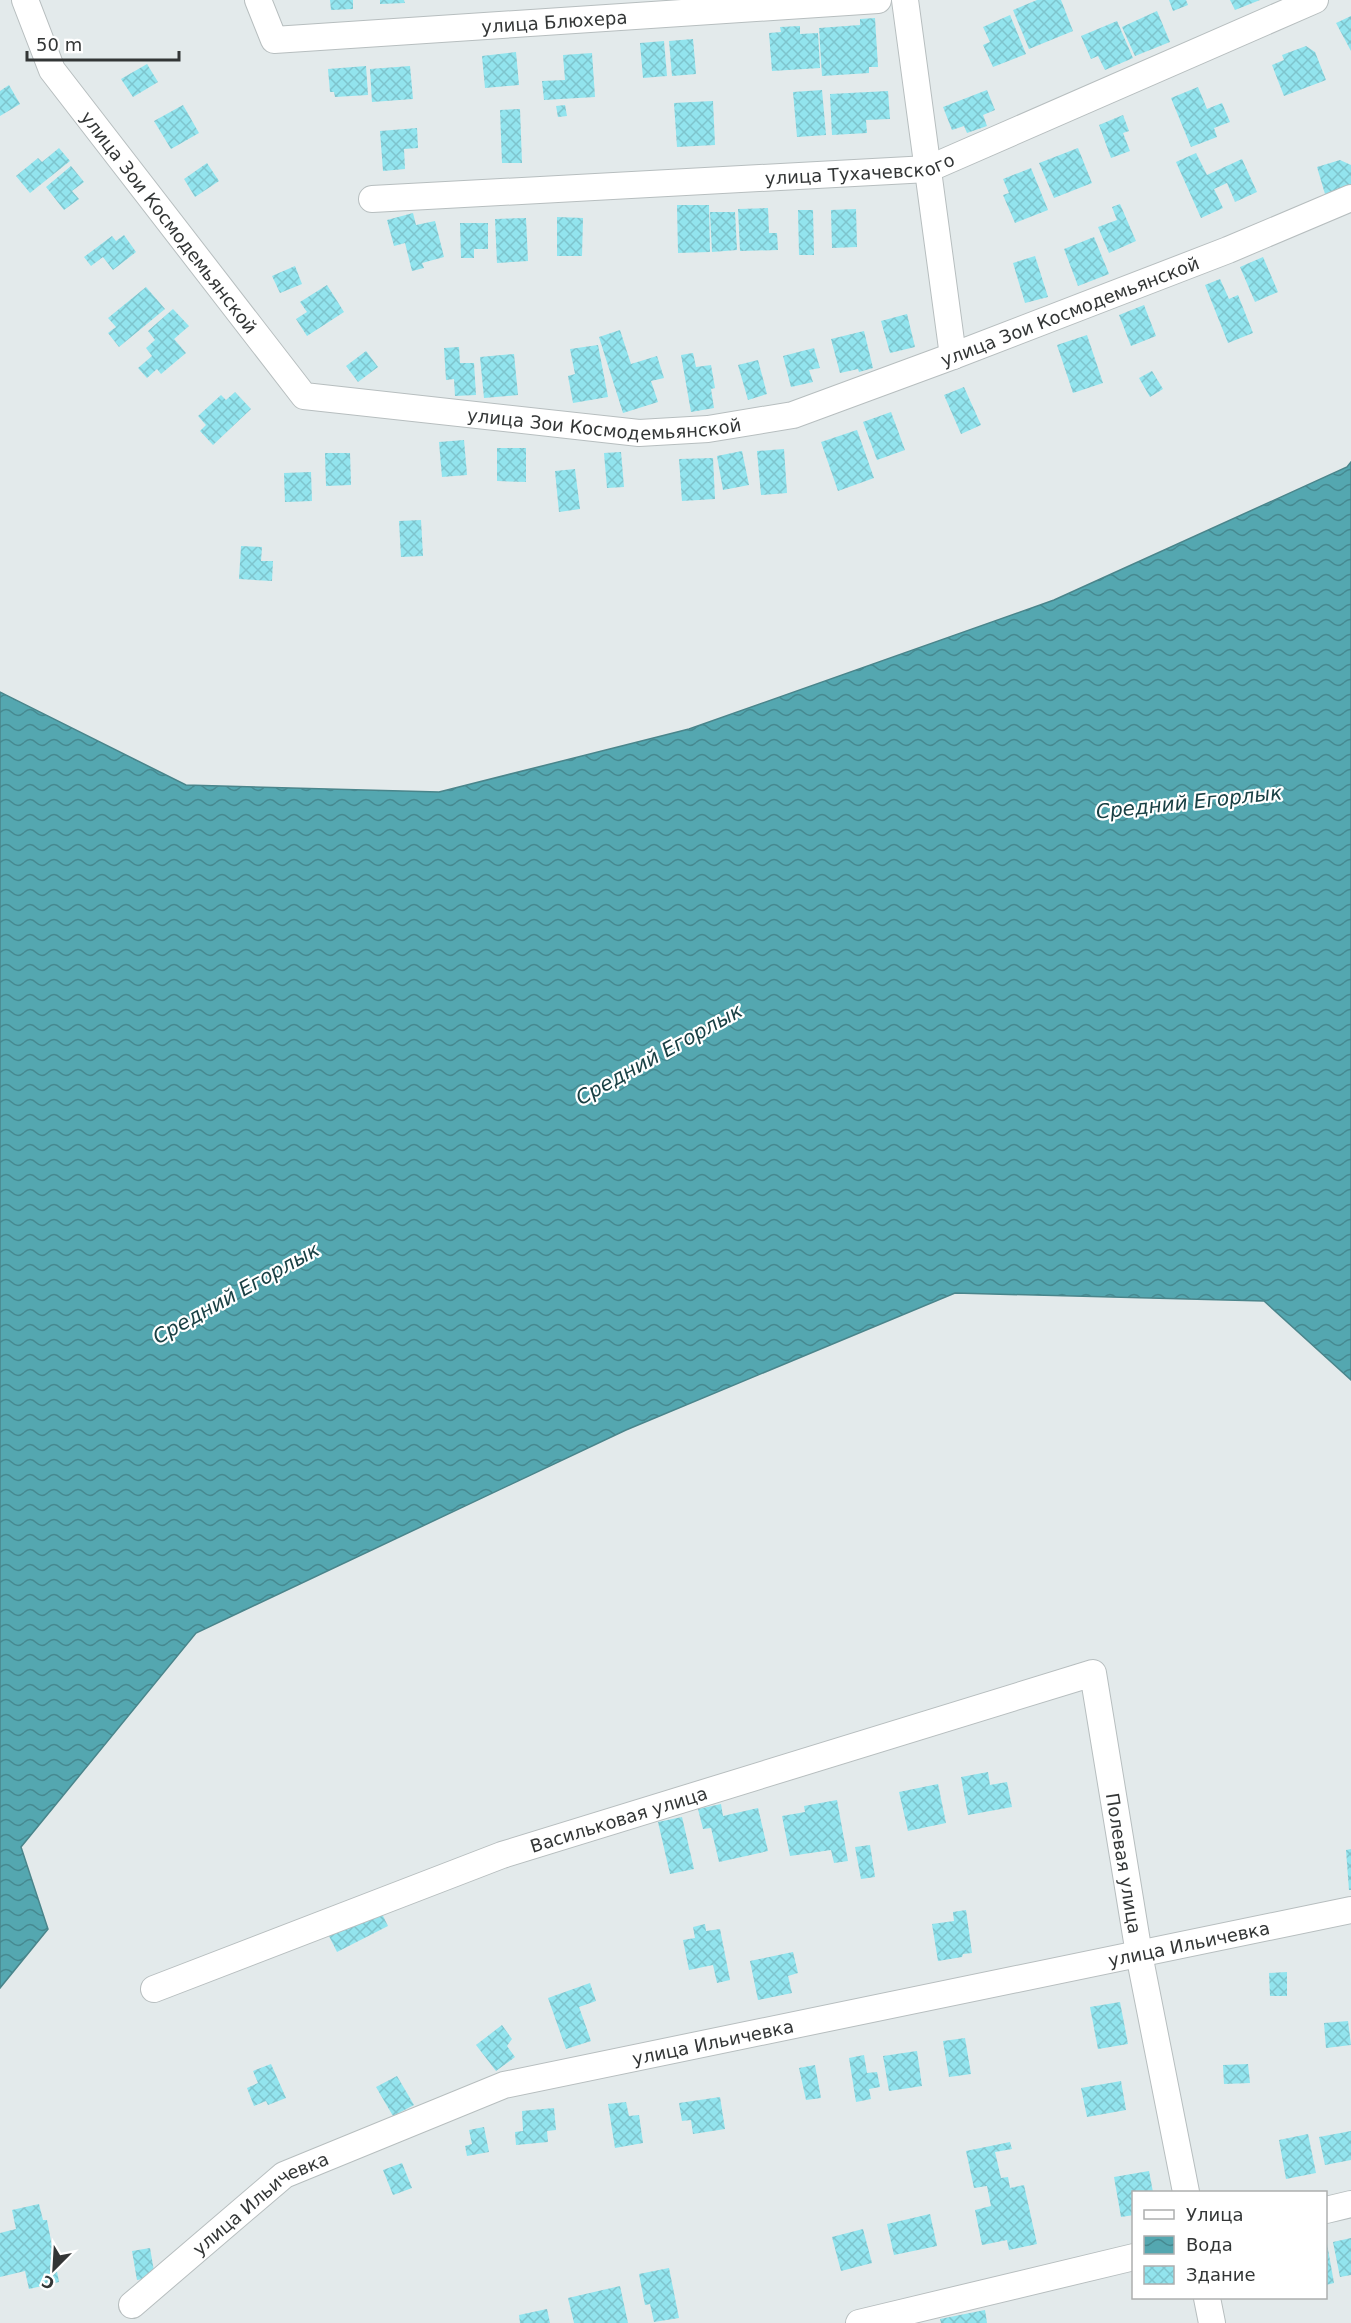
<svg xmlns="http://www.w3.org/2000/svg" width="1351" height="2323" font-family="'DejaVu Sans',sans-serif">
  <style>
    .water { fill: url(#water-waves); stroke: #4a858b; stroke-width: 1.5 }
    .building { fill: url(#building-cross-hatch) }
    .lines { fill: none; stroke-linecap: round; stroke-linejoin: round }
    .minor-casing { stroke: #b7bebf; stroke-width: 28 }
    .minor { stroke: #fff; stroke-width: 26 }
    .labels { text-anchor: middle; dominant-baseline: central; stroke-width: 4.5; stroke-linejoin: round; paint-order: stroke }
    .street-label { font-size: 18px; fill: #333636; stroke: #fff }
    .water-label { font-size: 20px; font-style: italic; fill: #194044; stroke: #fff }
  </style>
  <defs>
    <pattern id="water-waves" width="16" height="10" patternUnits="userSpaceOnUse" patternTransform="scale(1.5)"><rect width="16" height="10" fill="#54a7b0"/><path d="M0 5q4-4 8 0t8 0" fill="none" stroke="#468990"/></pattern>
    <pattern id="building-cross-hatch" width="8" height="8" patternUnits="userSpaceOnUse" patternTransform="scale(1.5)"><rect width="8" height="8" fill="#92e4ee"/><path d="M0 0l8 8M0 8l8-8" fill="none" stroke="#7ec4cd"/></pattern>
  </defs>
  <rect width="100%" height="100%" fill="#e3eaeb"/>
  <polygon class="water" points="1351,462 1351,1380 1264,1301 955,1293 626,1430 196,1633 21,1847 48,1929 0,1988 0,692 186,785 439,792 689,729 1054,600 1347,467"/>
  <g class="building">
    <polygon points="330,0 353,0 353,9 331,10"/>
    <polygon points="380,0 404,0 405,3 380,4"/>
    <polygon points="1037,0 1061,0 1073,31 1029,49 1013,10"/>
    <polygon points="1169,0 1186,0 1188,5 1173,11"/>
    <polygon points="1230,0 1260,0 1235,10"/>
    <polygon points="1157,11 1170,42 1135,56 1122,27"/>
    <polygon points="1010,15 1026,54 993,67 983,45 990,42 983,27"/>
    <polygon points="1351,16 1351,51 1336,23"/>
    <polygon points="875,18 878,67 869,67 869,73 822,76 819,28 860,25 860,19"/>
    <polygon points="1117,21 1133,58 1105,70 1098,56 1091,59 1081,36"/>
    <polygon points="800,26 800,34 818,33 820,68 772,71 769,33 781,32 780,27"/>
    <polygon points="693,39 696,74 672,76 669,41"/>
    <polygon points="664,41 667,76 643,78 640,43"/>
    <polygon points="1306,46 1315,52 1326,80 1284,96 1272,65 1284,60 1282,55"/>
    <polygon points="516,52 519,85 485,88 482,56"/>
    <polygon points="592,53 595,97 544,100 542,81 565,80 563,55"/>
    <polygon points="147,64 158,82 133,97 121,79"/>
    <polygon points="366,66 368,95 335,97 334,92 330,92 328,69"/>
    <polygon points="410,66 413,99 372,102 370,69"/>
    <polygon points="9,85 20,104 0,116 0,91"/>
    <polygon points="1198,87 1207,109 1222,103 1230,122 1214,128 1217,137 1191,147 1171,98"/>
    <polygon points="822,90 826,135 797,137 793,92"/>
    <polygon points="987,90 995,110 983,115 987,126 967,133 964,126 952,130 943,107"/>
    <polygon points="888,91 890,119 866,120 867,133 832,135 830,94"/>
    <polygon points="713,101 715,145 677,147 674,103"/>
    <polygon points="183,105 199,133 171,149 154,121"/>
    <polygon points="565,105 567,116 558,117 556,106"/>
    <polygon points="520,109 522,163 502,163 500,110"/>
    <polygon points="1123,115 1129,131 1123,133 1130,151 1111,158 1099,125"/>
    <polygon points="417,128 418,148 404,149 405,169 383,171 380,131"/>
    <polygon points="59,148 70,161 30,193 16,176 38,158 42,162"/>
    <polygon points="1078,148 1092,183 1054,198 1039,163"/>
    <polygon points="1196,153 1207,175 1242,159 1257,192 1235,202 1227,183 1214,189 1223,208 1201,218 1176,162"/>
    <polygon points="1340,160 1351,165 1351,187 1325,194 1317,167"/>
    <polygon points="207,163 219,181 195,197 184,179"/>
    <polygon points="71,166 84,182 72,191 79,199 64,210 46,187"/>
    <polygon points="1031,168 1048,210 1015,223 1003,195 1009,193 1003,179"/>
    <polygon points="1120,204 1136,241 1109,253 1098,227 1117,220 1112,207"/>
    <polygon points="677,205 709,205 710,252 678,253"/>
    <polygon points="768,208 769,233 777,233 778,250 740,251 738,209"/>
    <polygon points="856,209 857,247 832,248 831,210"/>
    <polygon points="798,210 813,210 814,255 799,255"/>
    <polygon points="710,212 735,212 737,250 712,252"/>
    <polygon points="413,213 416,225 435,221 444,257 422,263 424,268 412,271 405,243 394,246 387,220"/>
    <polygon points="557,217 583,218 582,256 557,256"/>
    <polygon points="526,218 528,261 497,263 495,219"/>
    <polygon points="460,223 488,223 488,249 474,249 474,258 461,258"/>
    <polygon points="124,235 136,252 113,270 103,257 91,266 84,257 112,236 116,241"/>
    <polygon points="1094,237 1109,274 1078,286 1064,249"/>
    <polygon points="1035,256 1048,297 1025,303 1013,263"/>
    <polygon points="1263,257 1278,292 1255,302 1240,267"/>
    <polygon points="295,266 302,284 280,293 272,276"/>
    <polygon points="1220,279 1229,299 1238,295 1253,333 1228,343 1205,285"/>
    <polygon points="327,285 344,312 307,336 296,319 307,312 300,302"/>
    <polygon points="146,287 165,309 119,347 108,333 116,327 108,318"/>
    <polygon points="1144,305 1156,336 1131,346 1119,315"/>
    <polygon points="173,309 189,326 174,339 186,353 161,374 157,369 147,378 138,368 152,356 146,348 155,340 148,331"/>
    <polygon points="907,314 915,347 890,353 881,321"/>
    <polygon points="620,330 631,364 657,356 664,378 651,381 658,402 623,413 599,337"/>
    <polygon points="864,331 873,368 859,372 858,369 840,373 831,339"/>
    <polygon points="1087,335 1103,383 1073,393 1057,345"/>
    <polygon points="598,345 608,397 573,403 568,376 575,374 570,349"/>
    <polygon points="459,347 460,363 474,363 476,395 455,396 454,379 446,380 444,348"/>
    <polygon points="814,348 820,368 809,370 813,382 791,387 783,356"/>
    <polygon points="366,351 378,367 358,382 346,366"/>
    <polygon points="693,353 696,367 711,365 715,388 711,389 714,408 691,412 681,355"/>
    <polygon points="514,354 518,395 484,398 480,357"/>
    <polygon points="758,360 767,394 748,400 738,365"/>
    <polygon points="1152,371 1163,389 1150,397 1139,378"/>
    <polygon points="964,387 981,425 961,434 944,395"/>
    <polygon points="235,392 251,409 213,445 200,431 206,425 198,416 221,395 226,400"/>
    <polygon points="891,412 905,450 877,460 863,422"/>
    <polygon points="857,430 874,478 838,491 821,442"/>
    <polygon points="464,440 467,475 442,477 439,442"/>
    <polygon points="497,448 526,448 526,482 497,481"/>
    <polygon points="784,449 787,493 761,495 757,451"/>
    <polygon points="742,451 749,485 723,490 717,456"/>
    <polygon points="621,452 624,487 607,488 604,453"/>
    <polygon points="325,453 350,453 351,485 326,486"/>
    <polygon points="713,458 715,499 682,501 679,459"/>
    <polygon points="575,469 580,509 559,512 555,471"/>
    <polygon points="311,472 312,501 285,502 284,473"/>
    <polygon points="421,520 423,556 401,557 399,521"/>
    <polygon points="241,546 262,547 261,561 273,561 272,581 239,579"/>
    <polygon points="988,1772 990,1785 1007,1782 1012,1807 968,1815 961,1777"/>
    <polygon points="938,1784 946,1823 908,1831 899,1792"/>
    <polygon points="837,1800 848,1861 834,1863 831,1850 790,1856 782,1816 805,1812 804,1806"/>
    <polygon points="721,1804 723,1816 758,1808 768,1851 719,1862 711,1828 703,1829 698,1809"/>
    <polygon points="682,1817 694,1869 670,1874 658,1822"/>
    <polygon points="870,1845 875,1877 861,1879 855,1847"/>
    <polygon points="1351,1849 1351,1890 1349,1890 1346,1850"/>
    <polygon points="380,1910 388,1926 337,1952 329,1936"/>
    <polygon points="966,1910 972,1953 963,1954 962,1957 938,1961 932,1924 954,1921 953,1912"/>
    <polygon points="705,1924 706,1931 720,1929 730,1980 717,1983 713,1965 689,1970 683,1940 695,1938 693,1927"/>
    <polygon points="793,1952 798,1973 788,1976 792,1993 758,2000 750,1961"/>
    <polygon points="1287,1972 1287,1996 1270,1996 1269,1973"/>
    <polygon points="590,1983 596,2001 579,2007 591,2041 566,2049 548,1998"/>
    <polygon points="1120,2002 1128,2044 1098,2049 1090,2007"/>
    <polygon points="1348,2021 1351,2045 1326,2048 1324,2023"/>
    <polygon points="502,2025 512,2039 507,2046 515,2057 496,2071 476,2045"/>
    <polygon points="965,2038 971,2074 949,2077 943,2041"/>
    <polygon points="917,2051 922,2086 889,2091 883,2056"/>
    <polygon points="864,2055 867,2073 877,2072 880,2087 869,2089 871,2099 856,2102 849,2058"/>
    <polygon points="271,2064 286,2098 268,2105 266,2101 254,2106 247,2088 258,2083 253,2071"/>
    <polygon points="1248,2064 1250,2083 1224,2084 1223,2065"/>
    <polygon points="815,2065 821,2098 806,2100 799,2068"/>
    <polygon points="397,2076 414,2105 393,2116 376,2087"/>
    <polygon points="1121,2081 1126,2110 1087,2117 1081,2088"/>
    <polygon points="720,2097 725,2129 693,2134 691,2120 682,2121 679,2103"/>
    <polygon points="626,2102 629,2116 639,2115 643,2143 615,2148 608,2104"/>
    <polygon points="554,2108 556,2130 547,2131 548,2142 516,2145 515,2132 523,2131 522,2111"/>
    <polygon points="484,2127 489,2152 467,2156 465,2146 472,2144 469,2130"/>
    <polygon points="1351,2131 1351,2160 1325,2165 1319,2137"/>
    <polygon points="1308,2134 1316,2173 1286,2179 1279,2140"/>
    <polygon points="1010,2142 1012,2149 995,2152 1001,2178 1008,2177 1010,2188 1024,2185 1037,2244 1009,2250 1007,2240 982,2245 975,2210 991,2206 987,2186 974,2188 966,2151"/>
    <polygon points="402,2163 412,2188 393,2195 383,2170"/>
    <polygon points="1149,2171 1153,2192 1134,2192 1134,2215 1121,2217 1114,2177"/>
    <polygon points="39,2204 43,2220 47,2220 59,2282 29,2289 25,2271 0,2277 0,2233 16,2229 12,2210"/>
    <polygon points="930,2214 937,2246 894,2255 887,2224"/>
    <polygon points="863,2229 872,2263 841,2271 832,2237"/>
    <polygon points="1326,2238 1334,2283 1326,2285"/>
    <polygon points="1351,2238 1351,2275 1340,2277 1333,2242"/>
    <polygon points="150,2248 155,2277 137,2280 132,2251"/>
    <polygon points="669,2268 679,2318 654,2322 650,2304 645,2305 639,2274"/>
    <polygon points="620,2286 628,2323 574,2323 568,2298"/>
    <polygon points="547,2309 550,2323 520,2323 519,2315"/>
    <polygon points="985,2310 987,2323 941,2323 940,2319"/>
  </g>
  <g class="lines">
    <defs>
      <g id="minor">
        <path id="s1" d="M25 0 52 70 304 396 639 433 708 429 793 415 953 356 1228 250 1351 198"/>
        <path id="s2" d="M258 0 274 40 878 0"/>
        <polyline points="905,0 953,356"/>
        <path id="s3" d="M372 199 928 169 1315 0"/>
        <path id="s4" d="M154 1989 502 1855 1093 1673 1139 1954 1186 2192"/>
        <polyline points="1326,2210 1351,2204"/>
        <polyline points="1207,2298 1212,2323"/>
        <path id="s5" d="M132 2305 284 2175 504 2085 1351 1910"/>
        <polyline points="859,2323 1134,2257"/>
      </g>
    </defs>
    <use href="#minor" class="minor-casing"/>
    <use href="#minor" class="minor"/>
  </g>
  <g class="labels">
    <g class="street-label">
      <text stroke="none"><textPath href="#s2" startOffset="324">улица Блюхера</textPath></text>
      <text stroke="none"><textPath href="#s3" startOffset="489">улица Тухачевского</textPath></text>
      <text stroke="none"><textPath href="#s1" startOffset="267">улица Зои Космодемьянской</textPath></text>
      <text stroke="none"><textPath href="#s1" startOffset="1275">улица Зои Космодемьянской</textPath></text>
      <text stroke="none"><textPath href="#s1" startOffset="789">улица Зои Космодемьянской</textPath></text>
      <text stroke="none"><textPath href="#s4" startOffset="495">Васильковая улица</textPath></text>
      <text stroke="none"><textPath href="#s4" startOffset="1184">Полевая улица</textPath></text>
      <text stroke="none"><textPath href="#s5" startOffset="1137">улица Ильичевка</textPath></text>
      <text stroke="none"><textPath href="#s5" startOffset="651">улица Ильичевка</textPath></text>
      <text stroke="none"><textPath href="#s5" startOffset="165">улица Ильичевка</textPath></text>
    </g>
    <g class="water-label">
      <text transform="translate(1189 802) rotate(-6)">Средний Егорлык</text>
      <text transform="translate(659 1054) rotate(-29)">Средний Егорлык</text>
      <text transform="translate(236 1293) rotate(-29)">Средний Егорлык</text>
    </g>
  </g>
  <rect x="1132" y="2191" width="195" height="108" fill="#ffffff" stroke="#adafaf" stroke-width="1.5"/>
  <rect x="1144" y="2210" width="30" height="9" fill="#ffffff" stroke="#adafaf" stroke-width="1.5"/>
  <text x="1186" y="2221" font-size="18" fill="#333636">Улица</text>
  <rect x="1144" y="2236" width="30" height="18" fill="url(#water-waves)" stroke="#adafaf" stroke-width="1.5"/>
  <text x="1186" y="2251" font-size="18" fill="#333636">Вода</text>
  <rect x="1144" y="2266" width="30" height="18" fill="url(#building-cross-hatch)" stroke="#adafaf" stroke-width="1.5"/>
  <text x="1186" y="2281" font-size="18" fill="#333636">Здание</text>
  <g transform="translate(54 2269) rotate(204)" stroke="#ffffff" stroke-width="4.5" paint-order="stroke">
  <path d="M0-4.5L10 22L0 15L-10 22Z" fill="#333636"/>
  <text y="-9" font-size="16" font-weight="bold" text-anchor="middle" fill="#333636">С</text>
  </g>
  <path d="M27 51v9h152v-9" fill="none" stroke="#333636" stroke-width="3"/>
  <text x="36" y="51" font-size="18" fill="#333636" stroke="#ffffff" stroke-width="4.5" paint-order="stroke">50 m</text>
</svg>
